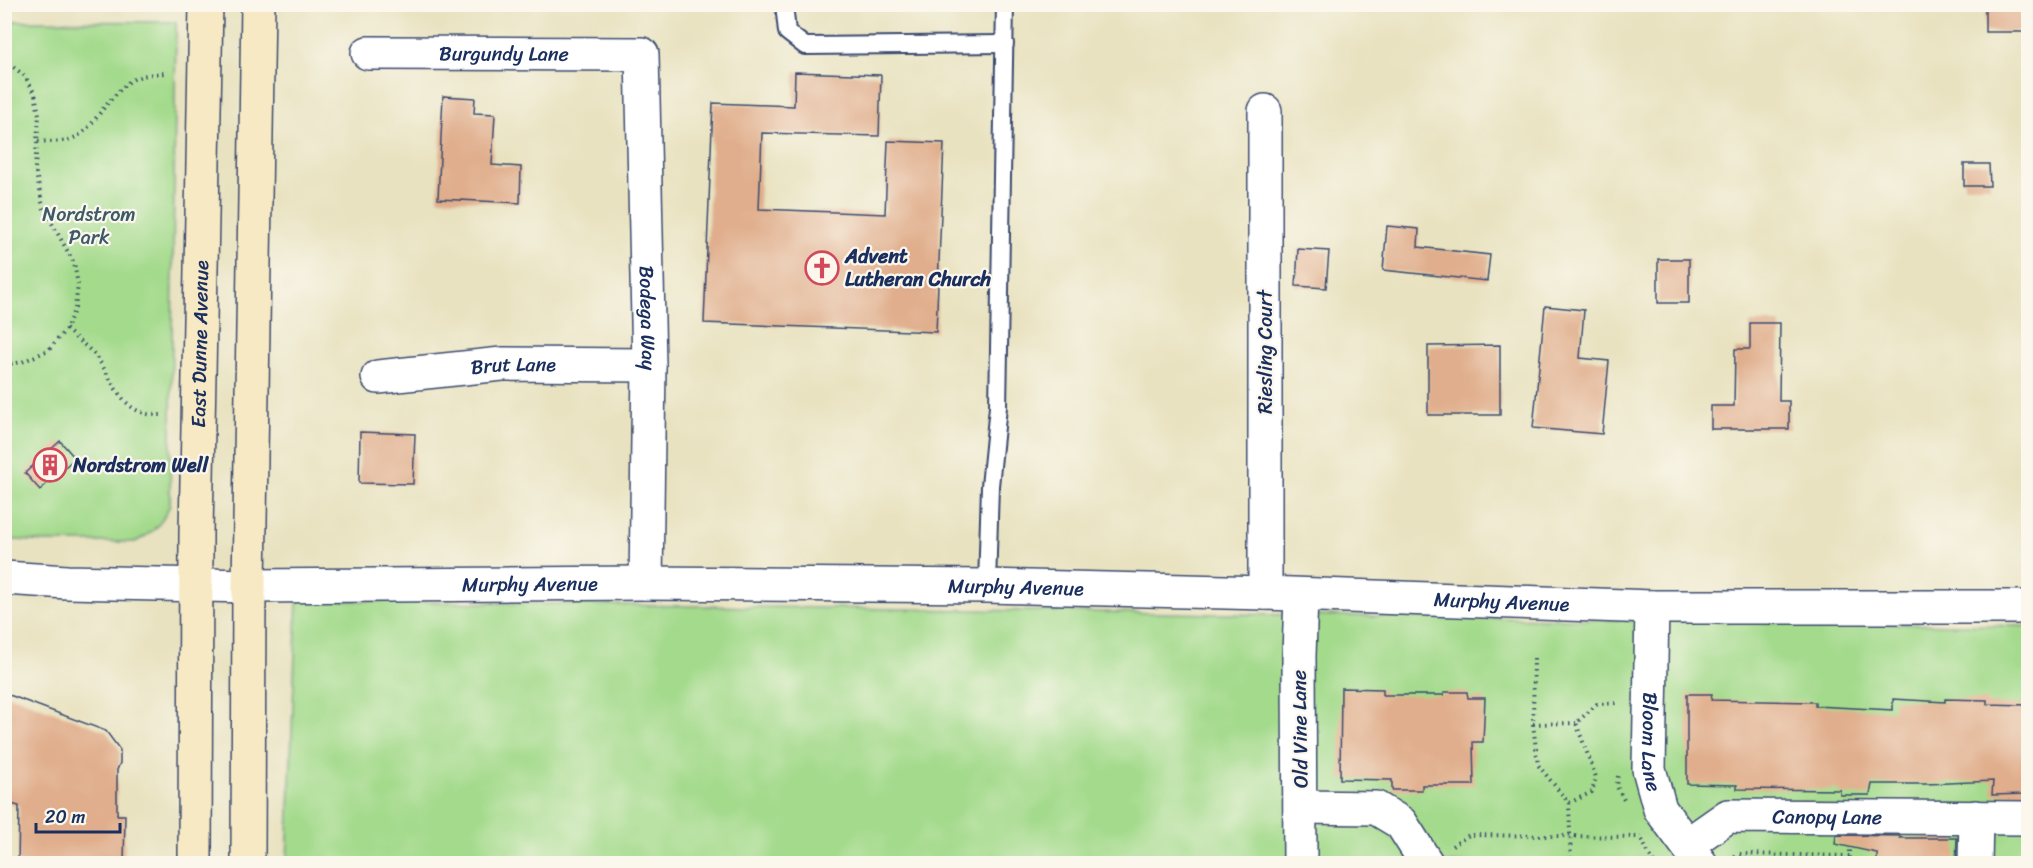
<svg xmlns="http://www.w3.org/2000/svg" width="2033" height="868" font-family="Sriracha,sans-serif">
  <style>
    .green { fill: #a3da8b; stroke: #5f8474; stroke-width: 1.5 }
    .building { fill: #e0ae8c }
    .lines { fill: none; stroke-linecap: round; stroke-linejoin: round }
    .service-casing { stroke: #3a4a6d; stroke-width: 20 }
    .minor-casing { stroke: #3a4a6d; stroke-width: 36 }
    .secondary-casing { stroke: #3a4a6d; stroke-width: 36 }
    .path { stroke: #3a4a6d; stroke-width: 4; stroke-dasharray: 1.5 4.5; stroke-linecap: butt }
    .service { stroke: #fff; stroke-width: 16 }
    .minor { stroke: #fff; stroke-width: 33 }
    .secondary { stroke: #f7e9c3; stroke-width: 33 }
    .labels { text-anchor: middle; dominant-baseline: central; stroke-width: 4.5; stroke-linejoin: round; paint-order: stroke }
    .street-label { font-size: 20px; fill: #1b2f5e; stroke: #fbf7ec }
    .park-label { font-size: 20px; fill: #3d5a69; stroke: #fbf7ec }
    .poi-label { font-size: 20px; font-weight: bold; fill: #1b2f5e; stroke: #fbf7ec; text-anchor: start }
  </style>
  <rect width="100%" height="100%" fill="#fbf7ec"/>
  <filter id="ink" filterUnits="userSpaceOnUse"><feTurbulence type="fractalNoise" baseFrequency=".0167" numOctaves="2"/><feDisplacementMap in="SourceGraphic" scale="12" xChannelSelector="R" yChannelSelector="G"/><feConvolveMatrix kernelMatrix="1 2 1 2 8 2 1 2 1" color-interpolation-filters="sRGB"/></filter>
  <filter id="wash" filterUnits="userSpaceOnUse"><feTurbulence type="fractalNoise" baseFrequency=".008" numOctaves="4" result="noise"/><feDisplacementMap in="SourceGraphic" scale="24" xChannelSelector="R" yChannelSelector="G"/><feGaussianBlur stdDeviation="1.35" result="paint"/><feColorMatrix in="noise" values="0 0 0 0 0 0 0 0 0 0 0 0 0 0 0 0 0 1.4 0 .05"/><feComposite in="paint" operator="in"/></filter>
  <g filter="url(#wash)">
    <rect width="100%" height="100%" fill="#e8e2c0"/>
    <g class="green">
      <path d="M5 21 176 22 170 505C161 524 155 532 135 542H46L5 539Z"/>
      <polygon points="297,600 2028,626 2028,863 287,864"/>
    </g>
    <g id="blocks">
      <g class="building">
        <rect x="1985" y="4" width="43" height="28"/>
        <polygon points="795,72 881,75 879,136 762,133 759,209 885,214 888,141 944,143 936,332 704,323 713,103 794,106"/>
        <polygon points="443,96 475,98 474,113 495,114 492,165 521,167 520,203 438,199"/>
        <polygon points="1964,164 1989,164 1990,186 1964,186"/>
        <polygon points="1387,226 1419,229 1418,247 1490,255 1487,281 1383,270"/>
        <polygon points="1298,249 1329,251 1326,288 1296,286"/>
        <rect x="1658" y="259" width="31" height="44"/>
        <polygon points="1545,306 1584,310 1580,358 1609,361 1602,434 1533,428"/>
        <polygon points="1750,323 1780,323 1779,401 1789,401 1789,429 1711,429 1711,406 1734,406 1735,349 1750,349"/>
        <polygon points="1500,345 1500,415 1428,415 1428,346"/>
        <polygon points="360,432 415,434 413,484 359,483"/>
        <polygon points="60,441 75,458 40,490 25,473"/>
        <polygon points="1341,688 1383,689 1383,695 1444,695 1444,692 1467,692 1468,698 1485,698 1483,742 1473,742 1474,785 1422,785 1422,790 1392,790 1392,780 1340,779"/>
        <polygon points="4,693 106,731 120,750 120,763 117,770 117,815 125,815 124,864 18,864 19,806 4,802"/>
        <polygon points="1687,694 1712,694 1711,700 1815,702 1815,706 1893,710 1893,699 1945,702 1945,699 1987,700 1987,704 2028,705 2026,794 1992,795 1993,781 1927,784 1872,784 1870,795 1840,795 1840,790 1737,789 1737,785 1687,784"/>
        <polygon points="1836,835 1900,836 1900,838 1957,838 1956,864 1877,864 1877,853 1835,844"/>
      </g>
    </g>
  </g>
  <g filter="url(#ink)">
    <use href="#blocks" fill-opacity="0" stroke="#3a4a6d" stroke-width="1.5"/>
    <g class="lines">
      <defs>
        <g id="service">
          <polyline points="784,4 787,32 805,46 1005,44"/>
          <polyline points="987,586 990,486 998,407 1005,4"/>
        </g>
        <g id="minor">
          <path id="s1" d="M368 53 642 54 649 365 646 583"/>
          <path id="s2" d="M378 377 502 364 649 365"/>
          <path id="s3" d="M4 578 67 582 249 586 646 583 987 586 1265 593 1652 607H2028"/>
          <polyline points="1265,593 1265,111"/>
          <path id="s4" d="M1652 607 1649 769 1660 809 1701 864"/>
          <polyline points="1301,807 1376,808 1401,823 1427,864"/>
          <path id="s5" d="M1688 844 1728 816 2028 818"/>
          <polyline points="1300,864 1299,656 1301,595"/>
          <polyline points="1975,864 1976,817"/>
        </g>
        <g id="secondary">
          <path id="s6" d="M195 864 196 533 206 4"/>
          <polyline points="248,864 249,586 258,4"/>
        </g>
      </defs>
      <use href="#service" class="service-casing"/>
      <use href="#minor" class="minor-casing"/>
      <use href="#secondary" class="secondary-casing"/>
      <g class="path">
        <polyline points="4,60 25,76 35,94 39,115 35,168 43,207 74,263 78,285 75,308 66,329 49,350 22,362 4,365"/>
        <path d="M38 141C88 146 86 125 116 94 121 89 127 82 134 79 144 74 155 74 166 73"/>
        <path d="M66 329C75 338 85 345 94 354 110 373 118 406 144 413 150 415 157 415 163 415"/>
        <polyline points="1534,658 1533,724 1538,765 1569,803 1571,864"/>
        <polyline points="1533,724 1576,723"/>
        <polyline points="1618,776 1617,787 1624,800"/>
        <polyline points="1569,803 1592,792 1596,777 1576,723 1597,704 1618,703"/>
        <polyline points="1642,840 1654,864"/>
        <polyline points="1452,846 1469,835 1641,837"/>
        <polyline points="1729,859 1739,854 1850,856"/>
        <polyline points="1850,864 1850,846"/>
      </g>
      <use href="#service" class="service"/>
      <use href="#minor" class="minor"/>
      <use href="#secondary" class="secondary"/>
    </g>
  </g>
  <defs>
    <symbol id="church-ring" viewBox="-11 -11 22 22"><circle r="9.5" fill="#fbf7ec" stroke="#d1495b" stroke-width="1.5"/><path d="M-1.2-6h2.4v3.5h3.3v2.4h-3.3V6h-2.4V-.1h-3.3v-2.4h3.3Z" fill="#d1495b"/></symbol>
    <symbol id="building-ring" viewBox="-11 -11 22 22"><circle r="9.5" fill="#fbf7ec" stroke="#d1495b" stroke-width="1.5"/><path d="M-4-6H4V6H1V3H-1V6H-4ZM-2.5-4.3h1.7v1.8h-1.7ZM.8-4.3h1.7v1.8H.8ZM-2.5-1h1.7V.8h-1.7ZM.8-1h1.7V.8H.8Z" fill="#d1495b"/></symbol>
  </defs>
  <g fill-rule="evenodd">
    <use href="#church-ring" x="803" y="249" width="38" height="38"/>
    <use href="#building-ring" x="31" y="446" width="38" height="38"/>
  </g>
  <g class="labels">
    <g class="street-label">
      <text stroke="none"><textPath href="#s1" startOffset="136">Burgundy Lane</textPath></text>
      <text stroke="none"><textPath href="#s1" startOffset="538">Bodega Way</textPath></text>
      <text stroke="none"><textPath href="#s6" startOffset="520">East Dunne Avenue</textPath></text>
      <text transform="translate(1265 352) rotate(-90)">Riesling Court</text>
      <text stroke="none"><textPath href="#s2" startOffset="136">Brut Lane</textPath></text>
      <text stroke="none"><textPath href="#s3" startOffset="526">Murphy Avenue</textPath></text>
      <text stroke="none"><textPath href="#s3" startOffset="1012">Murphy Avenue</textPath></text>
      <text stroke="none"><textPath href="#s3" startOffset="1498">Murphy Avenue</textPath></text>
      <text transform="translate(1300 729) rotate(-91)">Old Vine Lane</text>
      <text stroke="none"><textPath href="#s4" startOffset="135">Bloom Lane</textPath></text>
      <text stroke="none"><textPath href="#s5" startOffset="148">Canopy Lane</textPath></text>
    </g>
    <g class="park-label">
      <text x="89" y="214">Nordstrom<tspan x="89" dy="23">Park</tspan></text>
    </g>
    <g class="poi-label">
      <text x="845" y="256">Advent<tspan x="845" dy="23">Lutheran Church</tspan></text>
      <text x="73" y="465">Nordstrom Well</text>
    </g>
  </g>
  <rect width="2033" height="868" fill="none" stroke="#fbf7ec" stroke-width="24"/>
  <path d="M36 823v9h84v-9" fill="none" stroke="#1b2f5e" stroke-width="3"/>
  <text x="45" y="823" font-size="18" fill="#1b2f5e" stroke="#fbf7ec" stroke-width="4.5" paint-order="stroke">20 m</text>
</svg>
